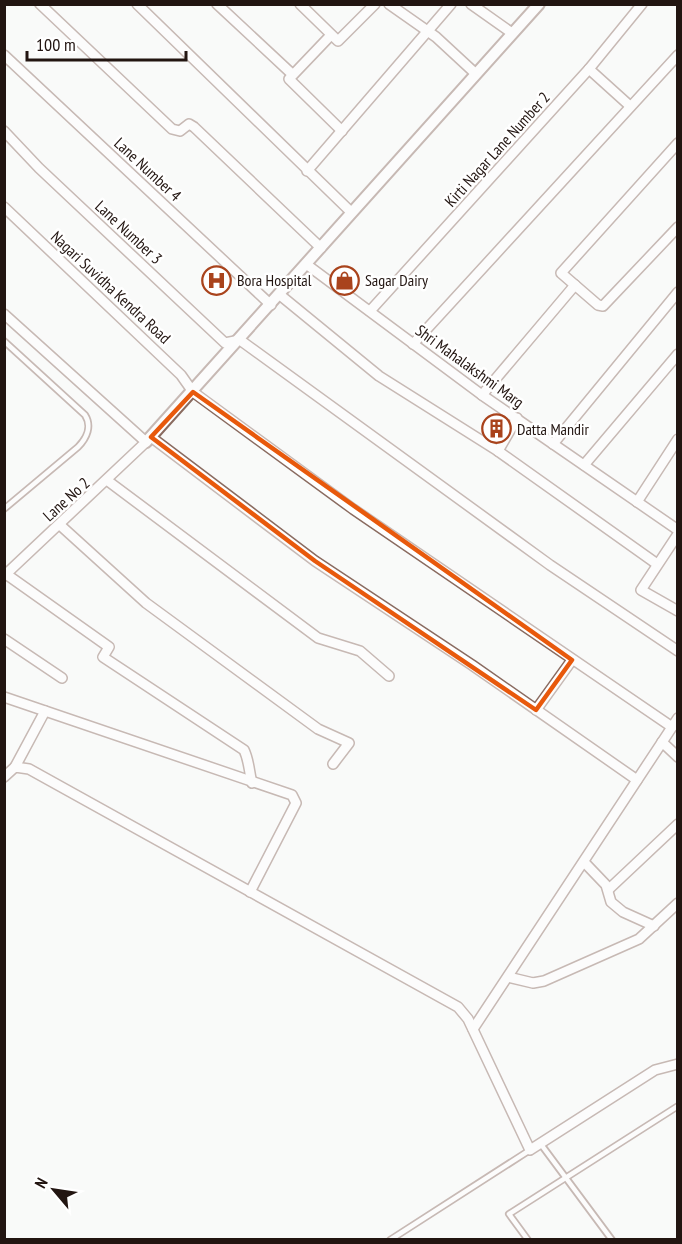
<svg xmlns="http://www.w3.org/2000/svg" width="682" height="1244" font-family="'PT Sans Narrow',sans-serif">
  <style>
    .lines { fill: none; stroke-linecap: round; stroke-linejoin: round }
    .service-casing { stroke: #8a6b60; stroke-width: 8 }
    .minor-casing { stroke: #8a6b60; stroke-width: 12 }
    .tertiary-casing { stroke: #8a6b60; stroke-width: 14 }
    .service { stroke: #fff; stroke-width: 4.5 }
    .minor { stroke: #fff; stroke-width: 9 }
    .tertiary { stroke: #fff; stroke-width: 10 }
    .marked { fill: none; stroke: #e8590c; stroke-width: 4.5; stroke-linejoin: round }
    .labels { text-anchor: middle; dominant-baseline: central; stroke-width: 5; stroke-linejoin: round; paint-order: stroke }
    .street-label { font-size: 16px; fill: #221511; stroke: #fff }
    .poi-label { font-size: 16px; fill: #221511; stroke: #fff; text-anchor: start }
  </style>
  <rect width="100%" height="100%" fill="#f9faf9"/>
  <g class="lines">
    <defs>
      <g id="service">
        <path d="M4 341 85 415C92 426 87 438 78 447L4 509"/>
        <polyline points="540,1143 612,1240"/>
        <polyline points="390,1240 530,1150"/>
        <polyline points="528,1240 509,1214 678,1106"/>
      </g>
      <g id="minor">
        <polyline points="40,4 172,129 180,131 189,124 194,127 321,248"/>
        <polyline points="137,4 351,212"/>
        <polyline points="217,4 292,74"/>
        <polyline points="300,4 338,41 375,4"/>
        <polyline points="389,4 436,37 476,74"/>
        <polyline points="471,4 512,33"/>
        <polyline points="331,35 289,79 342,131"/>
        <polyline points="4,55 271,305"/>
        <polyline points="589,69 630,106"/>
        <polyline points="4,131 39,168 225,343 240,340 550,565 678,651"/>
        <polyline points="678,143 561,273 598,305 603,306 678,227"/>
        <polyline points="307,171 451,4"/>
        <polyline points="4,207 181,375 193,392 353,509 672,727"/>
        <polyline points="306,264 482,395 678,530"/>
        <polyline points="280,295 379,376 498,451 657,564"/>
        <polyline points="370,311 589,69 642,4"/>
        <polyline points="4,314 146,442 4,576"/>
        <polyline points="413,344 678,55"/>
        <polyline points="482,395 575,285"/>
        <polyline points="151,437 315,561 472,665 637,780"/>
        <polyline points="553,444 678,292"/>
        <polyline points="498,451 517,418"/>
        <polyline points="584,465 678,354"/>
        <polyline points="108,481 318,638 360,651 389,676"/>
        <polyline points="637,502 678,439"/>
        <polyline points="60,525 146,603 318,729 349,743 333,764"/>
        <polyline points="678,534 641,590 678,611"/>
        <path d="M6 574 109 647 103 657 244 750C249 760 249 771 252 783"/>
        <polyline points="4,639 62,678"/>
        <polyline points="4,697 292,795 296,803 250,892"/>
        <polyline points="536,710 572,660"/>
        <polyline points="662,742 678,757"/>
        <polyline points="15,767 45,711"/>
        <polyline points="4,777 15,767 29,769 458,1007 468,1019 530,1150 655,1070 678,1064"/>
        <polyline points="584,862 606,885 611,902 623,912 654,926"/>
        <polyline points="609,889 678,824"/>
        <polyline points="508,977 533,983 544,981 639,939 678,903"/>
        <polyline points="473,1029 678,718"/>
      </g>
      <polyline id="tertiary" points="146,442 539,4"/>
    </defs>
    <use href="#service" class="service-casing"/>
    <use href="#minor" class="minor-casing"/>
    <use href="#tertiary" class="tertiary-casing"/>
    <use href="#service" class="service"/>
    <use href="#minor" class="minor"/>
    <use href="#tertiary" class="tertiary"/>
  </g>
  <path d="M0 0H682V1244H0ZM193 392 572 660 536 710 315 561 151 437Z" fill="#f9faf9" fill-opacity=".55" fill-rule="evenodd"/>
  <path class="marked" d="M193 392 572 660 536 710 315 561 151 437Z"/>
  <defs>
    <symbol id="hospital-ring" viewBox="-11 -11 22 22"><circle r="9.5" fill="#fff" stroke="#a9431c" stroke-width="1.5"/><path d="M-5-5h3v3.5h4V-5h3V5h-3V1.5h-4V5h-3Z" fill="#a9431c"/></symbol>
    <symbol id="shop-ring" viewBox="-11 -11 22 22"><circle r="9.5" fill="#fff" stroke="#a9431c" stroke-width="1.5"/><path d="M-5-2.5h2.3a2.7 3.5 0 0 1 5.4 0H5L5.5 6h-11ZM-1.5-2.5h3a1.5 2.3 0 0 0-3 0Z" fill="#a9431c"/></symbol>
    <symbol id="building-ring" viewBox="-11 -11 22 22"><circle r="9.5" fill="#fff" stroke="#a9431c" stroke-width="1.5"/><path d="M-4-6H4V6H1V3H-1V6H-4ZM-2.5-4.3h1.7v1.8h-1.7ZM.8-4.3h1.7v1.8H.8ZM-2.5-1h1.7V.8h-1.7ZM.8-1h1.7V.8H.8Z" fill="#a9431c"/></symbol>
  </defs>
  <g fill-rule="evenodd">
    <use href="#hospital-ring" x="200" y="264" width="33" height="33"/>
    <use href="#shop-ring" x="328" y="264" width="33" height="33"/>
    <use href="#building-ring" x="480" y="412" width="33" height="33"/>
  </g>
  <g class="labels">
    <g class="street-label">
      <text transform="translate(497 149) rotate(-48)">Kirti Nagar Lane Number 2</text>
      <text transform="translate(148 169) rotate(43)">Lane Number 4</text>
      <text transform="translate(129 232) rotate(43)">Lane Number 3</text>
      <text transform="translate(111 287) rotate(43)">Nagari Suvidha Kendra Road</text>
      <text transform="translate(470 366) rotate(36)">Shri Mahalakshmi Marg</text>
      <text transform="translate(66 499) rotate(-42)">Lane No 2</text>
    </g>
    <g class="poi-label">
      <text x="237" y="280">Bora Hospital</text>
      <text x="365" y="280">Sagar Dairy</text>
      <text x="517" y="429">Datta Mandir</text>
    </g>
  </g>
  <rect width="682" height="1244" fill="none" stroke="#221511" stroke-width="12"/>
  <g transform="translate(54 1190) rotate(299)" stroke="#ffffff" stroke-width="4.5" paint-order="stroke">
  <path d="M0-4.5L10 22L0 15L-10 22Z" fill="#221511"/>
  <text y="-9" font-size="16" font-weight="bold" text-anchor="middle" fill="#221511">N</text>
  </g>
  <path d="M27 51v9h159v-9" fill="none" stroke="#221511" stroke-width="3"/>
  <text x="36" y="51" font-size="18" fill="#221511" stroke="#ffffff" stroke-width="4.5" paint-order="stroke">100 m</text>
</svg>
